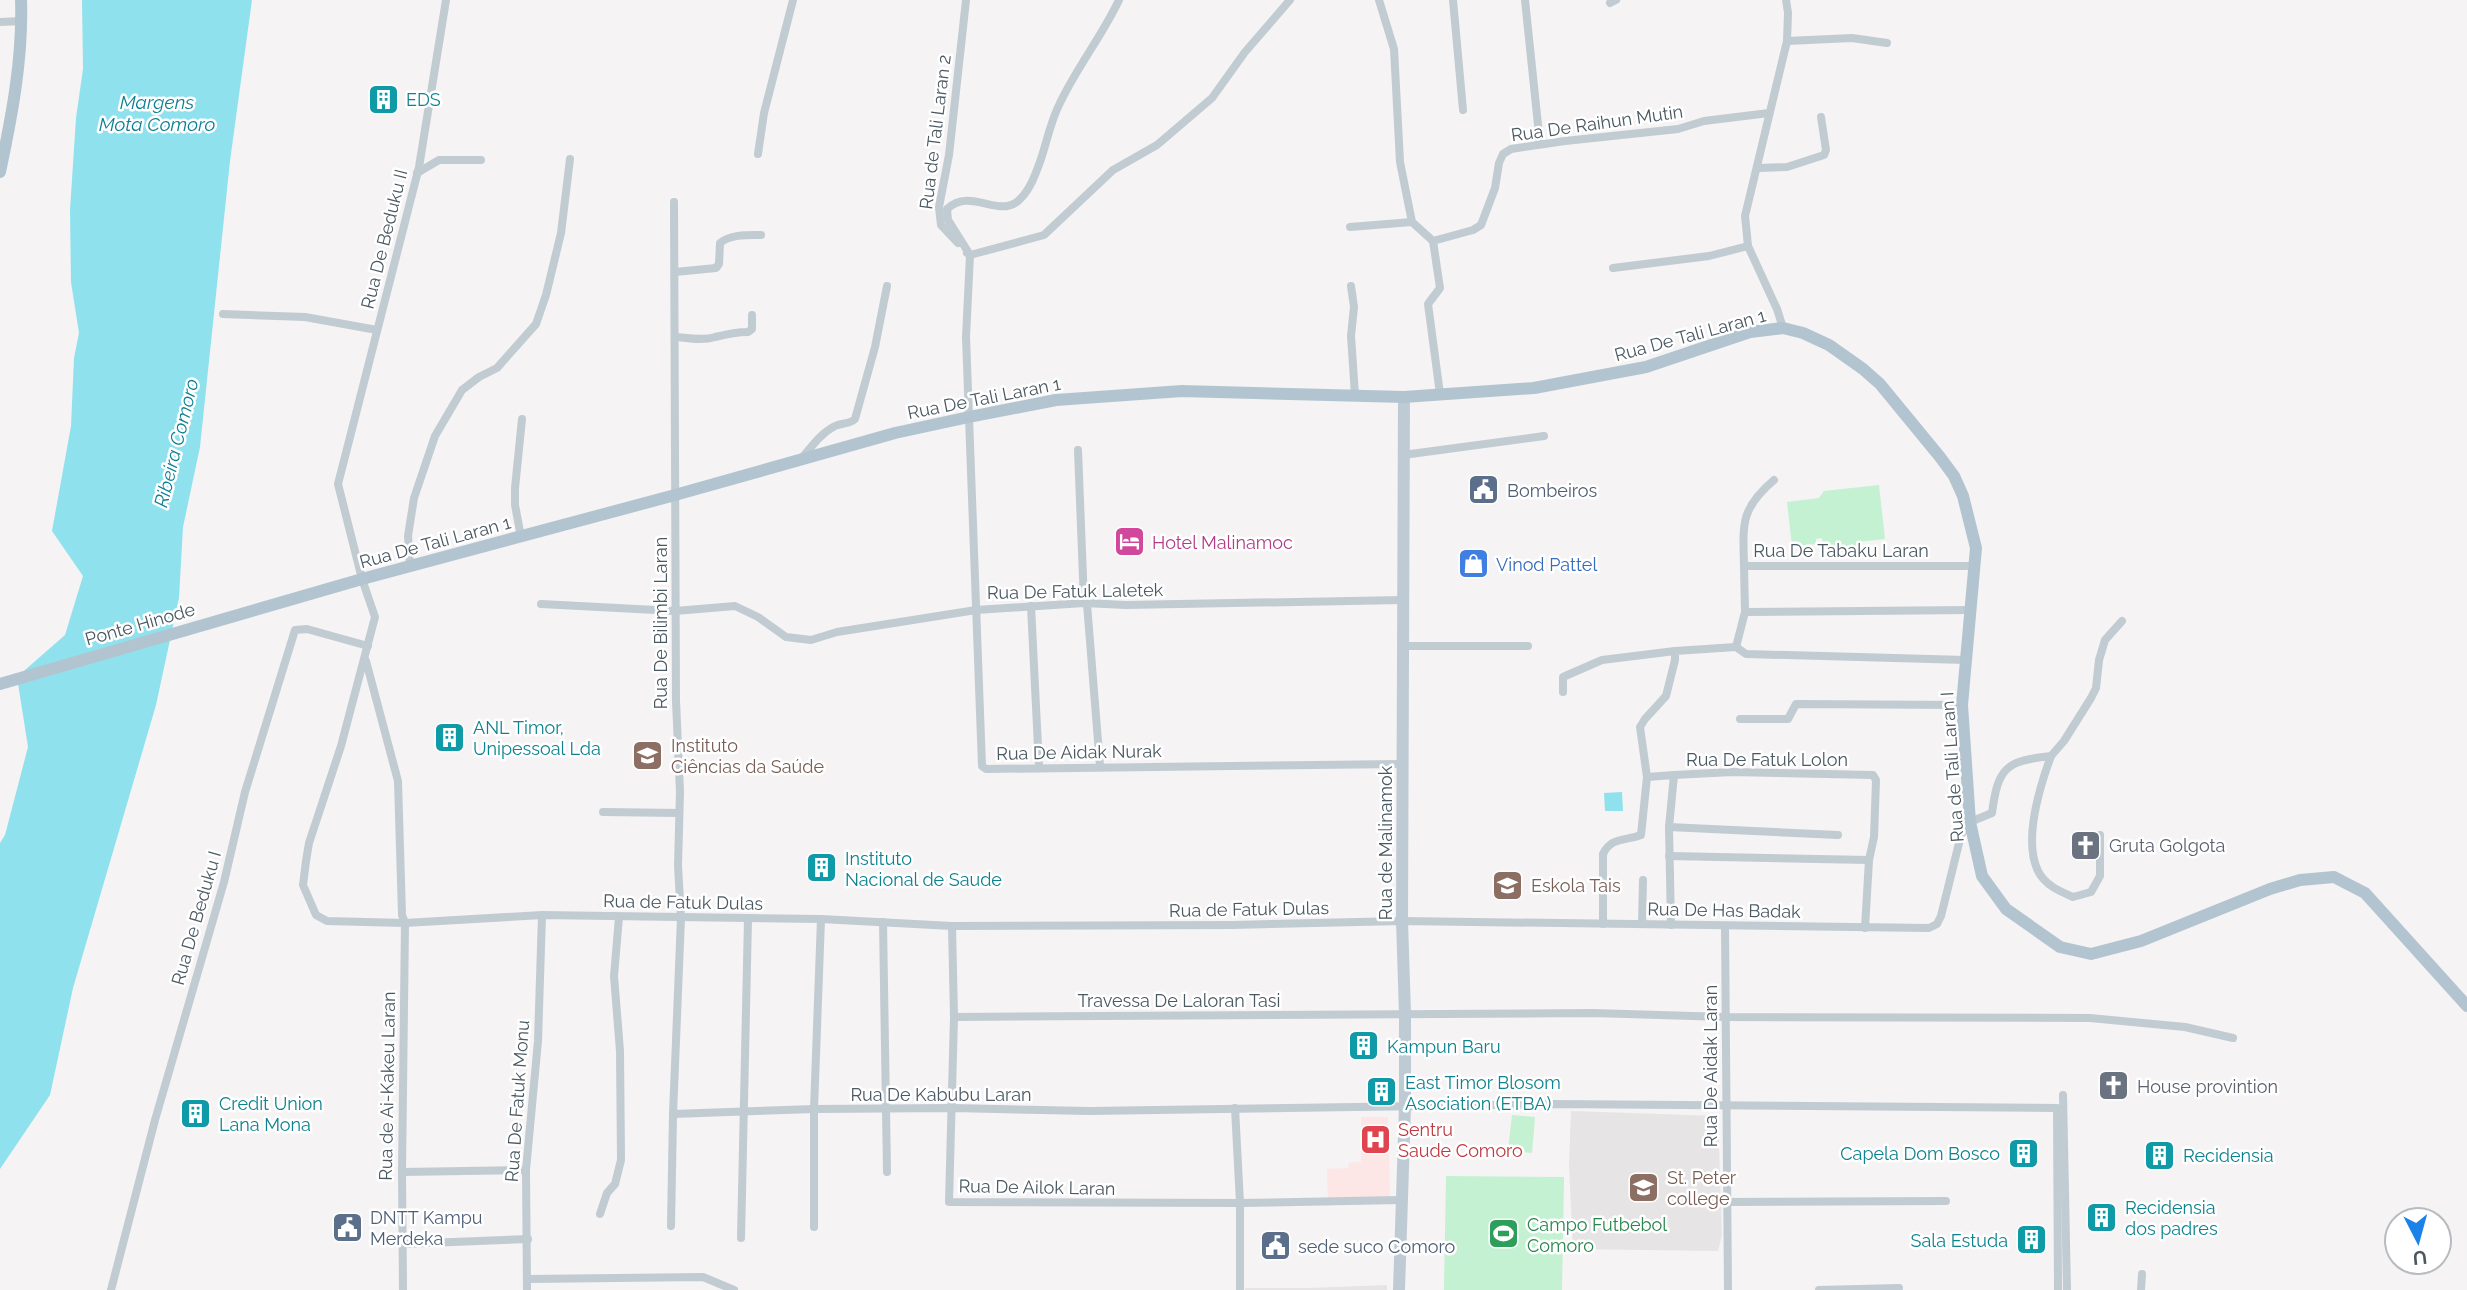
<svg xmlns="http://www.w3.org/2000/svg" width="2467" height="1290" font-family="Raleway,sans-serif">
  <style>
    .education { fill: #e6e4e5 }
    .medical { fill: #fce6e6 }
    .green { fill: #c3f1d2 }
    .water { fill: #90e1ee }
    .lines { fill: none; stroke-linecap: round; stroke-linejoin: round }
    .street { stroke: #c1cbd2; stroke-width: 8 }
    .secondary { stroke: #bfcbd4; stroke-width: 12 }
    .primary { stroke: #b3c4d1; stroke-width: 12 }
    .labels { text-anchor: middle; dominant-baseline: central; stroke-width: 5; stroke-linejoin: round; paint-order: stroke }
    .culture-label { font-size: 18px; fill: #0d838f; stroke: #fff; text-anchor: start }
    .street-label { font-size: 18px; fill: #4a5861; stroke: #fff }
    .service-label { font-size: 18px; fill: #4e5e75; stroke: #fff; text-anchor: start }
    .hotel-label { font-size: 18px; fill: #b23c85; stroke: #fff; text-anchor: start }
    .shop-label { font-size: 18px; fill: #366cbe; stroke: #fff; text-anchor: start }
    .education-label { font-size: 18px; fill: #785e54; stroke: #fff; text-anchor: start }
    .worship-label { font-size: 18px; fill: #5b616d; stroke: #fff; text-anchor: start }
    .health-label { font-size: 18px; fill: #be3a42; stroke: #fff; text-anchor: start }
    .leisure-label { font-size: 18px; fill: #27864d; stroke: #fff; text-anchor: start }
    .water-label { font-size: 19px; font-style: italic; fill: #0c7f93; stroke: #fff }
  </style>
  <rect width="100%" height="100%" fill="#f5f3f3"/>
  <g class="education">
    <polygon points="1571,1111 1718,1116 1722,1235 1718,1251 1573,1249 1569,1165"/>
    <polygon points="1387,1285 1387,1290 1245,1290 1245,1288 1309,1288"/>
  </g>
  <polygon class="medical" points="1361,1117 1388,1117 1390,1198 1328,1198 1327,1169 1348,1168 1349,1163 1361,1162"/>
  <g class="green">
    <polygon points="1879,485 1885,539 1857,542 1858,550 1835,553 1834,545 1823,546 1822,538 1816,539 1816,544 1792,546 1787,502 1819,498 1824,491"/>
    <polygon points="1512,1115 1535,1117 1532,1153 1508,1151"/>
    <polygon points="1446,1176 1564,1177 1562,1290 1444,1290"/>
  </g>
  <g class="water">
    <polygon points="82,0 252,0 230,161 200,447 183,527 179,598 156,705 73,988 50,1095 0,1169 0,843 5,835 28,747 17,677 65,635 83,576 52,531 71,426 74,358 79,333 71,282 70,210 76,118 83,69"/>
    <polygon points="1622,792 1623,811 1605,811 1604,793"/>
  </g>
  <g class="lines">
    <g class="street">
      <path d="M446 0 419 167 338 484 362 579 375 617 341 746 309 843 306 861 303 885 316 915 327 921 405 923 542 915 821 919 952 926 1233 925 1402 921 1929 928 1937 924 1941 916 1961 835 1970 822 1992 813C1998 768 2005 761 2051 756L2064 741 2091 698 2096 688 2099 660 2105 640 2122 621"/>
      <path d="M1119 0C1102 36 1077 67 1060 103 1051 120 1047 141 1041 159 1036 173 1030 191 1018 201 997 218 971 187 947 209L948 220 970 255 966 337 982 766 986 769 1402 764"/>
      <polyline points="1379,0 1394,49 1400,162 1412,222 1433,241"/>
      <polyline points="1453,0 1463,110"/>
      <polyline points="1525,0 1540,144"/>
      <polyline points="1610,3 1616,0"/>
      <polyline points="0,22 22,21"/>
      <polyline points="1787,41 1852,38 1887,43"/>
      <polyline points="758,154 764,113 793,0"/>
      <polyline points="1758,168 1787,167 1824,155 1826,150 1821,117"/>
      <polyline points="417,173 439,160 481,160"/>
      <polyline points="674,202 676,701 680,792 678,866 681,918 673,1114 814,1109 953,1108 1089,1111 1553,1104 2057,1108 2058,1290"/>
      <polyline points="1350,227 1412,222"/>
      <polyline points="958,243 941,225 939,207 949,155 966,0"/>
      <polyline points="967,253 970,255 1044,235 1113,170 1157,145 1212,98 1245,52 1290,0"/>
      <polyline points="1613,268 1709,256 1748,246"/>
      <path d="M675 272 716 268 719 264 720 243C731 234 748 235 761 235"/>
      <polyline points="1351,286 1354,307 1351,336 1355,395"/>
      <polyline points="223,314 305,317 377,330"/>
      <polyline points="1783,328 1777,309 1748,246 1745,216 1787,41 1788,13 1786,0"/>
      <path d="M676 337C688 338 703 341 715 337 727 334 736 332 748 332L752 329V315"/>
      <polyline points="1440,394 1428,304 1440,288 1433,241 1473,230 1481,225 1495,188 1499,163 1503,154 1511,149 1565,141 1678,129 1704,121 1769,113"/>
      <polyline points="1078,450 1084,603"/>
      <polyline points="1403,455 1544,436"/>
      <path d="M802 458C812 446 821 433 835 426 843 422 849 425 855 419L875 347 887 286"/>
      <polyline points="521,537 515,505 515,488 522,419"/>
      <polyline points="410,566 408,536 414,498 435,436 462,390 479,377 497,368 536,324 546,295 561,233 570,159"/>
      <path d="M1744 566C1743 524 1740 509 1774 480"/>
      <polyline points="541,604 675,611 735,606 758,617 786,637 811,640 837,632 976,610 1084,603 1126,605 1403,600"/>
      <polyline points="1087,604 1100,766"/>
      <polyline points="1031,606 1039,767"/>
      <polyline points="1745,612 1971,610"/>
      <polyline points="1403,646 1528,646"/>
      <polyline points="1736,647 1746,654 1966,660"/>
      <polyline points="366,661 398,781 402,915 405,923 402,1172 403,1290"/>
      <polyline points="1563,692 1563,677 1602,660 1675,651"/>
      <polyline points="1740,719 1788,719 1796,704 1962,705"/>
      <path d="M2051 756C2040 786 2023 840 2038 871 2045 885 2059 891 2073 897L2091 892 2100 876V835"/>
      <polyline points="1674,775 1732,772 1873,775 1876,780 1874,837 1869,860 1865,928"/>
      <polyline points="603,812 679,813"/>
      <polyline points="1669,827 1838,835"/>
      <polyline points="1669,856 1869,860"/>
      <polyline points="883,922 887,1172"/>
      <path d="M1603 924V854C1611 837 1625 841 1641 835L1647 777"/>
      <polyline points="1642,924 1643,880"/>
      <polyline points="1671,925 1669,827 1674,775 1647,777 1640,727 1645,719 1666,696 1675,660 1675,651 1736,647 1745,612 1744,566 1975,566"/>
      <polyline points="952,926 954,1017 949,1202 1240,1203 1400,1200"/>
      <polyline points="1725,927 1728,1290"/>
      <polyline points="954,1017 1593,1013 1726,1017 2090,1018 2185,1027 2233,1038"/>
      <polyline points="2063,1095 2067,1290"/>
      <polyline points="1235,1108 1240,1203 1240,1290"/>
      <polyline points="402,1172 526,1170"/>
      <polyline points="1726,1202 1946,1201"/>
      <polyline points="600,1214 607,1193 615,1184 621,1160 620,1051 614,976 619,917"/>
      <polyline points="671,1226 673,1114"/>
      <polyline points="814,1227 814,1109 821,919"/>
      <polyline points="741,1238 748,919"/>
      <polyline points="402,1244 528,1239"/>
      <polyline points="528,1279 703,1277 734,1290"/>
      <polyline points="111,1290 155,1120 224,882 245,792 295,630 307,629 368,646"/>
      <polyline points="527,1290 526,1170 538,1041 542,915"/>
      <polyline points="1819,1290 1899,1288"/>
      <polyline points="2141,1290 2142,1274"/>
    </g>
    <polyline class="secondary" points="1399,1290 1405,1106 1405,1014 1402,921 1404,397"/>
    <g class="primary">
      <path d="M0 172C12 115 23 58 21 0"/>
      <polyline points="0,684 362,579 675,495 895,433 969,417 1056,400 1182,391 1404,397 1534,388 1646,367 1750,332 1783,328 1803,333 1829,345 1863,369 1880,384 1940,457 1954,476 1963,496 1976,548 1962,705 1970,822 1982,876 2006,909 2060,947 2091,954 2141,941 2270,889 2300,880 2334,877 2365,893 2467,1006"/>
    </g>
  </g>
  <defs>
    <symbol id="building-square" viewBox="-11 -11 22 22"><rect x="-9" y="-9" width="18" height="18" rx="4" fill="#0f9aa8" stroke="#fff"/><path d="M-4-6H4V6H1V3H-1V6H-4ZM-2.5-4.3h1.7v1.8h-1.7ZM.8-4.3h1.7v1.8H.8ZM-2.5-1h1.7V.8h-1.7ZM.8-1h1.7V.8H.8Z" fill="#fff"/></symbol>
    <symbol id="civic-square" viewBox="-11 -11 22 22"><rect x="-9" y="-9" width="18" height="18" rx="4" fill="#5c6f8a" stroke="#fff"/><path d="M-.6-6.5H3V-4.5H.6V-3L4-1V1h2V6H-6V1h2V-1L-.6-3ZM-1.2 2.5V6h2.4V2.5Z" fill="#fff"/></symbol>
    <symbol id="hotel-square" viewBox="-11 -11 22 22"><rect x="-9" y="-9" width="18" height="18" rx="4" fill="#d1479c" stroke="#fff"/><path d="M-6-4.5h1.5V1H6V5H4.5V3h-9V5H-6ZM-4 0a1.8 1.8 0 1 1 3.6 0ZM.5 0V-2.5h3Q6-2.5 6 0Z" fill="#fff"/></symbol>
    <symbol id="shop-square" viewBox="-11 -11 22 22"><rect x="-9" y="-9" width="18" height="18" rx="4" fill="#3f7fe0" stroke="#fff"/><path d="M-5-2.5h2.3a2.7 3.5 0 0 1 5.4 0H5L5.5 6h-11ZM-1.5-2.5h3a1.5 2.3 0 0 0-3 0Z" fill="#fff"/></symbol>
    <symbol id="university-square" viewBox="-11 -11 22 22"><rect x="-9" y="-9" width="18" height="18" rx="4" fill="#8d6e63" stroke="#fff"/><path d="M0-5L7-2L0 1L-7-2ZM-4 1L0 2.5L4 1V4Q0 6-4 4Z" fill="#fff"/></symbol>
    <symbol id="church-square" viewBox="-11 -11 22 22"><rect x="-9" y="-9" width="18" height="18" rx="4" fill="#6b7280" stroke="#fff"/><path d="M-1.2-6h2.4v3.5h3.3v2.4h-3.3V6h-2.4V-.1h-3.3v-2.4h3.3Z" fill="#fff"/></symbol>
    <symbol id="school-square" viewBox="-11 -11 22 22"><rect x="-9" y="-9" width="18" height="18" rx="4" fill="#8d6e63" stroke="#fff"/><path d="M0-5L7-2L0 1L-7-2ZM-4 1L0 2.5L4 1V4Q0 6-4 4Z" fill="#fff"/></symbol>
    <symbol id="hospital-square" viewBox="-11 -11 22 22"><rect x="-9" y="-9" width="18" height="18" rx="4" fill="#e0444e" stroke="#fff"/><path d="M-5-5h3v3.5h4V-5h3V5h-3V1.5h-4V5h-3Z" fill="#fff"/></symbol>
    <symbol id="stadium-square" viewBox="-11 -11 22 22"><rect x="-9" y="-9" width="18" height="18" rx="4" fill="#2e9e5b" stroke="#fff"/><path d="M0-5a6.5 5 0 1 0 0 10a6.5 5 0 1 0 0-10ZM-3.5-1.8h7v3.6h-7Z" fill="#fff"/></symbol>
  </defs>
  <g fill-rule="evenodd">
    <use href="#building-square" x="366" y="82" width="35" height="35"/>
    <use href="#civic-square" x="1466" y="472" width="35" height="35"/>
    <use href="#hotel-square" x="1112" y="524" width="35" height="35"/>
    <use href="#shop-square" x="1456" y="546" width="35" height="35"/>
    <use href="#building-square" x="432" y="720" width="35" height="35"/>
    <use href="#university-square" x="630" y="738" width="35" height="35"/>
    <use href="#church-square" x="2068" y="828" width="35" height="35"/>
    <use href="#building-square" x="804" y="850" width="35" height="35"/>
    <use href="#school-square" x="1490" y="868" width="35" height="35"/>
    <use href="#building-square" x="1346" y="1028" width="35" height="35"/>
    <use href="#church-square" x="2096" y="1068" width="35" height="35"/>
    <use href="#building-square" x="1364" y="1074" width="35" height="35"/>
    <use href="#building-square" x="178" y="1096" width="35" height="35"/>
    <use href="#hospital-square" x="1358" y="1122" width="35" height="35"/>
    <use href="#building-square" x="2006" y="1136" width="35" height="35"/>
    <use href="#building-square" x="2142" y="1138" width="35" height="35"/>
    <use href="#university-square" x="1626" y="1170" width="35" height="35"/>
    <use href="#building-square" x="2084" y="1200" width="35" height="35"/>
    <use href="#civic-square" x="330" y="1210" width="35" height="35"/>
    <use href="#stadium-square" x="1486" y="1216" width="35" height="35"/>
    <use href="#building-square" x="2014" y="1222" width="35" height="35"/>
    <use href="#civic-square" x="1258" y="1228" width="35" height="35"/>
  </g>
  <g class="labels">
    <g class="culture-label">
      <text x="406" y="99">EDS</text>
      <text x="473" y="727">ANL Timor,<tspan x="473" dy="21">Unipessoal Lda</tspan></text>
      <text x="845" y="858">Instituto<tspan x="845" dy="21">Nacional de Saude</tspan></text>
      <text x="1387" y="1046">Kampun Baru</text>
      <text x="1405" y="1082">East Timor Blosom<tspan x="1405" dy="21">Asociation (ETBA)</tspan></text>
      <text x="219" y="1103">Credit Union<tspan x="219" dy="21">Lana Mona</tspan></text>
      <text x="2000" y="1153" text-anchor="end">Capela Dom Bosco</text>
      <text x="2183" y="1155">Recidensia</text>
      <text x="2125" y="1207">Recidensia<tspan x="2125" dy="21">dos padres</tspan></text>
      <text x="2008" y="1240" text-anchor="end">Sala Estuda</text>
    </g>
    <g class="street-label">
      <text transform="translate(1597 123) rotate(-8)">Rua De Raihun Mutin</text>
      <text transform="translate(935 132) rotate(-83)">Rua de Tali Laran 2</text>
      <text transform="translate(384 239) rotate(-76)">Rua De Beduku II</text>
      <text transform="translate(1690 335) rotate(-15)">Rua De Tali Laran 1</text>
      <text transform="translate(984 398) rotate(-11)">Rua De Tali Laran 1</text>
      <text transform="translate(435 542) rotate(-15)">Rua De Tali Laran 1</text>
      <text x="1841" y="550">Rua De Tabaku Laran</text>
      <text transform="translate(1075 591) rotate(-1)">Rua De Fatuk Laletek</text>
      <text transform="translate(660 623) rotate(-90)">Rua De Bilimbi Laran</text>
      <text transform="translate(140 624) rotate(-16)">Ponte Hinode</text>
      <text transform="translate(1079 752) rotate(-1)">Rua De Aidak Nurak</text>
      <text x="1767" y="759">Rua De Fatuk Lolon</text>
      <text transform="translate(1952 767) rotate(-94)">Rua de Tali Laran I</text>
      <text transform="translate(1385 843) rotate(-90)">Rua de Malinamok</text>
      <text transform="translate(683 902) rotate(1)">Rua de Fatuk Dulas</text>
      <text transform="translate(1249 909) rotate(-1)">Rua de Fatuk Dulas</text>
      <text transform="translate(1724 910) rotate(1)">Rua De Has Badak</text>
      <text transform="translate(196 918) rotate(-74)">Rua De Beduku I</text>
      <text x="1179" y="1000">Travessa De Laloran Tasi</text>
      <text transform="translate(1710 1066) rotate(-90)">Rua De Aidak Laran</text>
      <text transform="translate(387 1086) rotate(-89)">Rua de Ai-Kakeu Laran</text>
      <text x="941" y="1094">Rua De Kabubu Laran</text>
      <text transform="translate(517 1101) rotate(-86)">Rua De Fatuk Monu</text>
      <text transform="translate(1037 1187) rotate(1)">Rua De Ailok Laran</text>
    </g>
    <g class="service-label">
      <text x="1507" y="490">Bombeiros</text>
      <text x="370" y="1217">DNTT Kampu<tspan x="370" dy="21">Merdeka</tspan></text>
      <text x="1298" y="1246">sede suco Comoro</text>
    </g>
    <g class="hotel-label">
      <text x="1152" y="542">Hotel Malinamoc</text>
    </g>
    <g class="shop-label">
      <text x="1496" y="564">Vinod Pattel</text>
    </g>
    <g class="education-label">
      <text x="671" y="745">Instituto<tspan x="671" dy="21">Ciências da Saúde</tspan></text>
      <text x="1531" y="885">Eskola Tais</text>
      <text x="1667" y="1177">St. Peter<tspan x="1667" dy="21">college</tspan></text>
    </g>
    <g class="worship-label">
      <text x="2109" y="845">Gruta Golgota</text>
      <text x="2137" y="1086">House provintion</text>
    </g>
    <g class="health-label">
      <text x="1398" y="1129">Sentru<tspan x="1398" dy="21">Saude Comoro</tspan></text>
    </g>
    <g class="leisure-label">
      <text x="1527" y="1224">Campo Futbebol<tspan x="1527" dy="21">Comoro</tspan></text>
    </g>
    <g class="water-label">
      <text x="157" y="102">Margens<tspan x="157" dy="22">Mota Comoro</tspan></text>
      <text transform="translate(176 443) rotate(-76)">Ribeira Comoro</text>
    </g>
  </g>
  <g transform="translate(2418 1241) rotate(174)"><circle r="33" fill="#ffffff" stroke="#b7bcc0" stroke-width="2"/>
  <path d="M0-5L12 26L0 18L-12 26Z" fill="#1a82e8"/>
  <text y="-10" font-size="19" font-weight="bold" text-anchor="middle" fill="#4a5861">U</text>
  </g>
</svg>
